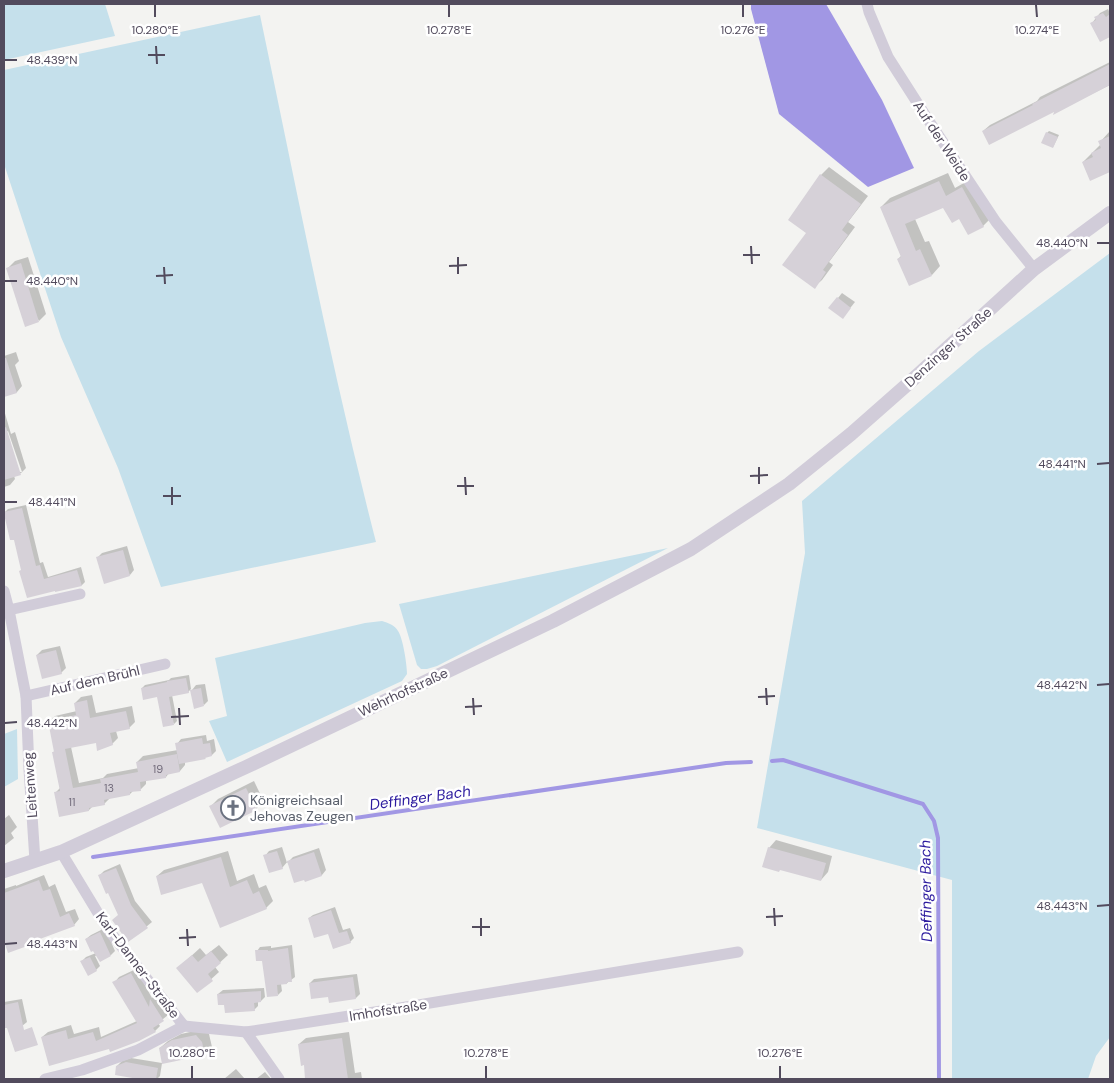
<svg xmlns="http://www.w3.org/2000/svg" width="1114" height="1083" font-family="'DM Sans',sans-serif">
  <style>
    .green { fill: #c5e0eb }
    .water { fill: #a197e4 }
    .shadow { fill: #0003; fill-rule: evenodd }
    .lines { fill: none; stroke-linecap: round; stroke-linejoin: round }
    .stream { stroke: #a197e4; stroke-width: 4 }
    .building { fill: #d6d1d8 }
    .minor { stroke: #d1ccd9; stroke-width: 11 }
    .tertiary { stroke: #d1ccd9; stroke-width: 14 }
    .ticks { fill: none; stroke: #524b5d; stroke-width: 2 }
    .labels { text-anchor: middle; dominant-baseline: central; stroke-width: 5; stroke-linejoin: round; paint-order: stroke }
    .number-label { font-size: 11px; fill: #736c7c }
    .street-label { font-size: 14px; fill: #524b5d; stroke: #fff }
    .worship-label { font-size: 14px; fill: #5b616d; stroke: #fff; text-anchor: start }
    .water-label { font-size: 15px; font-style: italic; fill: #2d1c9f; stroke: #fff }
    .ticks-label { font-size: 12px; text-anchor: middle; fill: #524b5d; stroke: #fff; stroke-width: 5; stroke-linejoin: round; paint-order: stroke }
  </style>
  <rect width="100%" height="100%" fill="#f3f3f1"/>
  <g class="green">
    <polygon points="4,4 105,4 115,36 4,60"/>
    <path d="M260 15C297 191 331 368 376 542L161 587 118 468 61 337 4 164V70Z"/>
    <polygon points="1110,253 1110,1037 1096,1056 1088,1079 952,1079 952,880 757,828 805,553 802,501 979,351"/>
    <polygon points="668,548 437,666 427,669 421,669 417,665 399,604"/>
    <path d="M382 621C388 623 395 625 398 631 403 638 407 665 407 674L402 681 227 762 209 721 227 716 215 658 365 623Z"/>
    <polygon points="17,729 18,779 4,787 4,734"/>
  </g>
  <polygon class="water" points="751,4 826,4 882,100 914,168 868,187 779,114 751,9"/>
  <g class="shadow">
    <polygon points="1108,9 1110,13 1110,35 1101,40 1092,23 1100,13"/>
    <polygon points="1110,62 1110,85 1055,112 1056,110 983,131 990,125 1037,101 1040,97"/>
    <polygon points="1049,131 1059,135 1053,147 1047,133"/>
    <polygon points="1110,131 1110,170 1091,179 1083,162 1101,144 1100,142"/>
    <polygon points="829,167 868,196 848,222 855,227 829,262 833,265 822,280 814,287 807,233 790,220 821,175"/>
    <polygon points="948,173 955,188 971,179 992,217 983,226 960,218 944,206 915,219 925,242 929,241 940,266 932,275 898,259 902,255 881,207 890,198"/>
    <polygon points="28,257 46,314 39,321 8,268 15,261"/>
    <polygon points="842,293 855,302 847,312 838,298"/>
    <polygon points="16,352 19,361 15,365 22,386 17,392 4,396 4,356"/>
    <path d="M4 410 11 434 15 432 26 468 21 473 14 476 15 479 10 485 4 487ZM8 431 22 472H19L6 432Z"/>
    <polygon points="26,505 40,563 43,562 48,577 81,567 85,582 82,585 56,590 22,570 15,538 5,512 8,509"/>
    <polygon points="127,546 134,570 130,575 97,558 102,553"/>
    <polygon points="60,646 66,668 61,673 37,655 42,650"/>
    <polygon points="189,675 191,689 188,692 172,695 177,721 174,724 158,695 142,688 145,685 169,680 171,678"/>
    <polygon points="205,684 208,701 204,705 192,690 196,685"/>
    <polygon points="92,695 96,713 132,706 135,722 129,728 116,731 118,738 112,744 97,741 71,747 79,783 103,778 107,774 139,768 137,762 143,756 178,750 177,744 181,739 206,735 207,741 214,739 216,751 212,755 185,761 185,765 180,771 169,773 166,777 146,780 146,784 141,789 133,791 130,794 110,798 104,804 92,807 89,810 55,793 60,788 53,752 55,751 49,721 55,716 77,711 75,703 81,697"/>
    <polygon points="254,781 264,802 256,809 220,826 211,806 218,799"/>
    <polygon points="9,815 17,827 11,833 14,838 4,846 4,819"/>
    <polygon points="776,840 832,856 828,872 821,880 781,869 769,848"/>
    <polygon points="282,847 287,863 293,857 319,848 326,870 322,875 305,880 288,861 282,868 265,856 269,851"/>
    <polygon points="228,851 237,881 254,874 259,888 266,885 273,901 266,908 203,882 157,876 164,870"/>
    <polygon points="120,864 135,901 152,922 129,941 119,914 109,891 100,875 104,871"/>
    <polygon points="44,875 49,887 55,884 66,912 75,909 79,919 74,925 33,940 29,944 9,951 4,937 4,889 16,885 16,886"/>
    <polygon points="335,907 343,930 350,928 354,938 350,942 329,933 309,918 313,915"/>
    <polygon points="105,928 115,951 111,955 97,955 95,956 100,966 96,970 82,961 86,957 96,953 86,939 91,935"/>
    <polygon points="219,945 228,955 215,967 219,972 197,992 178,968 200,948 206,955"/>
    <polygon points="292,945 295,977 287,983 281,984 282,991 278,995 263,960 257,951 260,947 271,946 271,948"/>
    <polygon points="136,969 152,998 156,995 168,1015 158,1023 160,1026 155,1031 110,1048 42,1037 48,1032 71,1025 74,1034 99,1027 101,1037 137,1021 114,983 119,977"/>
    <polygon points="357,974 360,994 356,998 329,995 310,983 314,979"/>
    <polygon points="264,988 265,997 261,1001 258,1001 258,1006 254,1010 226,1003 218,994 223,990"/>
    <polygon points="22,999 27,1022 22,1026 4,1027 4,1002"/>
    <polygon points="204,1029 209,1034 212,1047 204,1054 160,1048 168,1041 181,1034"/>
    <polygon points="349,1032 355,1073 361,1072 362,1079 314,1079 311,1063 299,1044 306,1038"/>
    <polygon points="131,1058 162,1063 160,1076 157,1079 146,1079 116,1074 117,1066 122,1061"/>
    <polygon points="236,1069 245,1079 224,1079"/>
    <polygon points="265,1072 271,1079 256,1079"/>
  </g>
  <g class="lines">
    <g class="stream">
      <polyline points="772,761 783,760 923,804 934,821 938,838 939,1079"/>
      <polyline points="93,857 726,763 751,762"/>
    </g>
  </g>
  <g class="building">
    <polygon points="1103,13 1106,17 1110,14 1110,37 1100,42 1090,23 1096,20 1094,17"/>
    <polygon points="1110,64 1110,85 1053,115 1054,112 989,145 982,131 1033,105 1032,104"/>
    <polygon points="1046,132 1058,137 1053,148 1041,143"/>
    <polygon points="1110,136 1110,172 1090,181 1082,162 1093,157 1091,153 1101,148 1098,141"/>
    <polygon points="820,174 861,204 842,230 848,235 823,270 826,272 815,289 782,265 806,233 788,220"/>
    <polygon points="939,181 946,196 962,187 984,227 968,235 959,219 952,223 943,208 905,224 916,251 920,249 932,276 909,286 897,259 901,257 880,207"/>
    <polygon points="21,263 39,322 25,327 6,268"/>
    <polygon points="837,297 851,308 843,319 828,308"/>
    <polygon points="4,358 6,358 17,393 4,397"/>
    <polygon points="6,427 21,475 4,480 4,428"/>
    <polygon points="22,508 36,566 40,565 44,579 77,570 82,586 55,592 55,591 27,598 19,571 21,570 14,540 10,540 4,514 4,512"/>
    <polygon points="123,550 130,576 104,584 96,557"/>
    <polygon points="56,650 62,674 42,679 36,655"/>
    <polygon points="186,678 189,693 169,697 174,725 163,727 157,697 143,700 141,688 167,682 167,681"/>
    <polygon points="201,688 204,706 194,709 190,690"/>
    <polygon points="87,700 90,718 126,711 130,729 110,733 113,745 97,751 96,743 65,749 73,788 101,783 100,779 138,772 136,762 177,754 180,772 166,775 166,778 140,782 141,791 130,792 130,795 104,800 105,805 89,808 89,811 59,817 54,792 60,791 52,752 54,752 48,721 76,715 74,703"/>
    <polygon points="202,738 203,744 210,743 212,756 205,758 206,759 179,764 175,743"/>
    <polygon points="246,788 257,810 220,828 209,806"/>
    <polygon points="768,847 826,863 821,881 780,870 779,872 762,867"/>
    <polygon points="277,851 283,869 269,873 263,855"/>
    <polygon points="314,852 322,876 305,882 304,880 294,883 287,861"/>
    <polygon points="221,857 230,887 247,880 253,894 259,891 267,909 220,928 202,883 161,895 156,876"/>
    <polygon points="116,868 131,905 148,928 128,942 112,920 118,915 108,893 106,894 98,875"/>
    <polygon points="39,880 43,891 50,889 60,917 69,913 75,926 29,943 30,945 8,953 4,941 4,893"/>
    <polygon points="331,910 339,933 347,931 351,943 333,949 328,934 314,938 308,918"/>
    <polygon points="100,932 111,956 100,962 93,951 91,952 85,939"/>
    <polygon points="288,948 292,982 287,982 287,984 277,985 278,996 267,997 262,961 256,961 255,950 268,950 268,951"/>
    <polygon points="211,951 221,963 208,974 213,981 197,993 176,968 192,955 198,962"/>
    <polygon points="90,957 97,971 88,976 80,961"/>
    <polygon points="131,973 149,1007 150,999 164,1021 153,1028 156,1032 139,1041 110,1052 109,1049 49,1066 41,1037 66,1030 68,1039 93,1032 96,1041 137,1023 112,982"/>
    <polygon points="353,977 356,999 329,1003 328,997 311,999 309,983"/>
    <polygon points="261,991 261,1002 254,1003 255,1011 225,1013 224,1005 218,1005 217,994"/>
    <polygon points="18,1002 24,1030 32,1027 38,1045 15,1052 7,1028 4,1028 4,1005"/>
    <polygon points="196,1035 202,1042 205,1055 162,1064 159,1048 172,1040"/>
    <polygon points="342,1038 348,1079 305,1079 304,1065 301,1066 298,1044"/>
    <polygon points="126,1062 158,1068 156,1079 138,1079 115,1075 116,1066"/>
  </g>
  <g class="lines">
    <g class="minor">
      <polyline points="867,4 869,12 888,57 927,118 996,222 1034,269"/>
      <polyline points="4,591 9,610 26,696 29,769 35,861"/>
      <polyline points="9,610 80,594"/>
      <polyline points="26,696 165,664"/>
      <polyline points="61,852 107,928 184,1026"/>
      <polyline points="246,1032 279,1079"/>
      <polyline points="45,1079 82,1070 138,1050 184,1026 246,1032 394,1009 738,952"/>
    </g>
    <polyline class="tertiary" points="4,871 61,852 246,767 553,621 691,549 789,484 851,434 910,382 1034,269 1110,213"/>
  </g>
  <path class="ticks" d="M155 5V17M449 5V17M743 5V17M1036 5 1037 17M156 46 157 64M148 55H165M5 60H17M1097 243H1109M751 246 752 264M743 255H760M458 257V274M449 266 467 265M164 267 165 284M156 276 173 275M5 281H17M1097 464 1109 463M759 467V484M750 476 768 475M465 477 466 495M457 486H474M172 487V505M163 496H181M5 502H17M1097 685 1109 684M766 688 767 705M758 697 775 696M473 698 474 715M465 707 482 706M179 708 180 725M171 717 189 716M5 723 17 722M1097 906 1109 905M774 908 775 926M766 917 783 916M481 918V936M472 927H490M187 929 188 946M179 938 196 937M5 944 17 943M192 1066V1078M486 1066V1078M780 1066V1078"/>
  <defs>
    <symbol id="church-ring" viewBox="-11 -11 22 22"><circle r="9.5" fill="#fff" stroke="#6b7280" stroke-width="1.5"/><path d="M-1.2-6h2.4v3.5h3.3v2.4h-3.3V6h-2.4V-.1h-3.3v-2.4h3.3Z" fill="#6b7280"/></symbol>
  </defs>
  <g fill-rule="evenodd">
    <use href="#church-ring" x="219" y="794" width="28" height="28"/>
  </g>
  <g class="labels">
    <g class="number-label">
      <text x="158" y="769">19</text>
      <text x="109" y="788">13</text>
      <text x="72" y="802">11</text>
    </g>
    <g class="street-label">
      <text transform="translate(942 141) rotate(57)">Auf der Weide</text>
      <text transform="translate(948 347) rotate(-42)">Denzinger Straße</text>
      <text transform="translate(95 680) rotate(-13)">Auf dem Brühl</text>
      <text transform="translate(403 692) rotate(-25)">Wehrhofstraße</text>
      <text transform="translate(30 785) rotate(-94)">Leitenweg</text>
      <text transform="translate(138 965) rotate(53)">Karl-Danner-Straße</text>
      <text transform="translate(388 1010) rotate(-9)">Imhofstraße</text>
    </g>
    <g class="worship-label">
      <text x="250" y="800">Königreichsaal<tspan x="250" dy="16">Jehovas Zeugen</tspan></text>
    </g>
    <g class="water-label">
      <text transform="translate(420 798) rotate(-8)">Deffinger Bach</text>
      <text transform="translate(926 891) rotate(-91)">Deffinger Bach</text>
    </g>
  </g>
  <g class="ticks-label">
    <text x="155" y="34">10.280°E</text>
    <text x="449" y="34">10.278°E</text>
    <text x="743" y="34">10.276°E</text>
    <text x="1037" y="34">10.274°E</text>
    <text x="52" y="64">48.439°N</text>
    <text x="1062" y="247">48.440°N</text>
    <text x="52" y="285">48.440°N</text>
    <text x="1062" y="468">48.441°N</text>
    <text x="52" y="506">48.441°N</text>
    <text x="1062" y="689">48.442°N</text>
    <text x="52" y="727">48.442°N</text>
    <text x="1062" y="910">48.443°N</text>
    <text x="52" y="948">48.443°N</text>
    <text x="192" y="1057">10.280°E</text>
    <text x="486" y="1057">10.278°E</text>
    <text x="780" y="1057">10.276°E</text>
  </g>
  <rect width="1114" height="1083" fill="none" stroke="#524b5d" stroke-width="10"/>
</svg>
